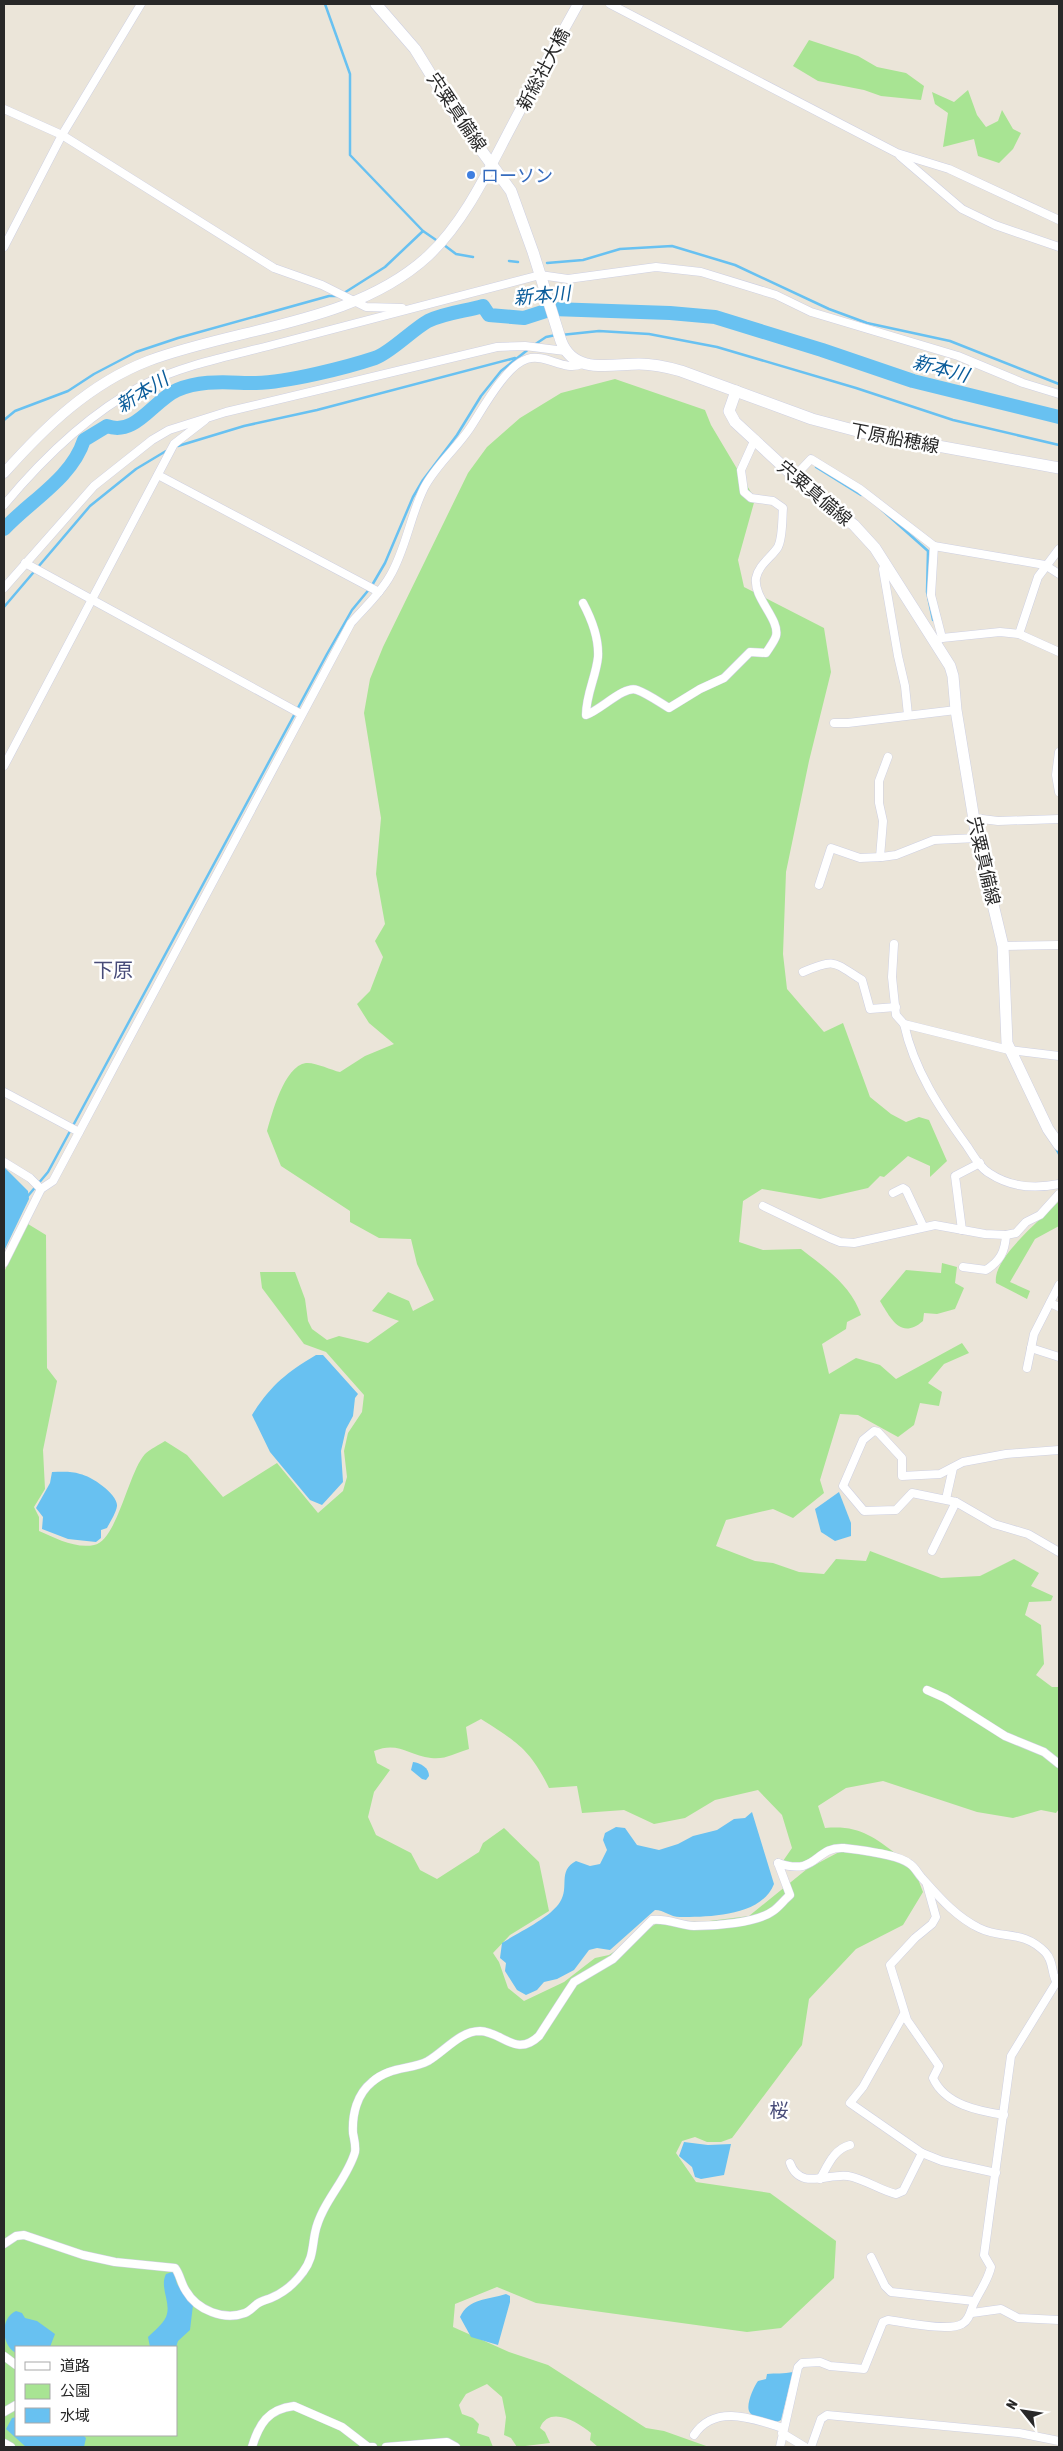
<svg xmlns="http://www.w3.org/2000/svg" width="1063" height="2451" font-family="'Asap Condensed','Noto Sans JP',sans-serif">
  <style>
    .green { fill: #a8e493; fill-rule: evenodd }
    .water { fill: #68c1f1 }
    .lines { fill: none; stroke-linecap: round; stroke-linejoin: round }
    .stream { stroke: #68c1f1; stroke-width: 2.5 }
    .river { stroke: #68c1f1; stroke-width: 14 }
    .minor-casing { stroke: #ced0e2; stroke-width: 9 }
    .tertiary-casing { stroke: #ced0e2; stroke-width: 11 }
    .secondary-casing { stroke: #ced0e2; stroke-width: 12 }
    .minor { stroke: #fff; stroke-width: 8 }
    .tertiary { stroke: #fff; stroke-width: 10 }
    .secondary { stroke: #fff; stroke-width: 11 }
    .shop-dot { fill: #3f7fe0; stroke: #fff; stroke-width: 2 }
    .labels { text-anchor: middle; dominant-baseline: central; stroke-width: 5; stroke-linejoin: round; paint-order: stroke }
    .street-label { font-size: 18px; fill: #282828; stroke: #fff }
    .shop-label { font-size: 18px; fill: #366cbe; stroke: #fff; text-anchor: start }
    .water-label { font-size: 19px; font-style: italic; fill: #0a5c9a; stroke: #fff }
    .neighbourhood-label { font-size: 19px; fill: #484c79; stroke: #fff }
    .quarter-label { font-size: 20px; fill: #484c79; stroke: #fff }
  </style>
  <rect width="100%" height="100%" fill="#ebe5d9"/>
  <g class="green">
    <polygon points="809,40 858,56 877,67 906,73 924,86 921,100 881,96 864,90 818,81 793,66"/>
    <polygon points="968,90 977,115 986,127 998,121 1002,110 1013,129 1021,133 1013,149 999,163 978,156 974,139 943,147 948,113 935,104 932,92 954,102"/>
    <path d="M615 379 705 410 711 425 755 499 738 560 744 587 824 628 831 672 809 761 786 872 783 954 787 989 824 1032 843 1023 870 1097 891 1114 906 1122 919 1117 929 1120 947 1161 930 1177V1166L908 1156 884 1177 880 1176 868 1188 820 1199 762 1189 743 1201 739 1242 763 1250 801 1249C825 1268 851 1285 861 1315L847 1322 846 1329 822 1344 829 1374 856 1358 880 1365 896 1379 962 1343 969 1353 944 1364 928 1383 942 1392 939 1406 920 1403 914 1425 898 1437 858 1415 840 1414 820 1480 824 1493 793 1518 773 1509 726 1520 716 1546 755 1561 773 1563 799 1572 824 1574 836 1559 866 1561 870 1551 941 1578 980 1576 1014 1559 1039 1573 1031 1586 1053 1596 1051 1601 1029 1602 1025 1615 1041 1625 1044 1664 1036 1675 1052 1687H1059V1809L1056 1813 1041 1810 1013 1818 977 1812 883 1781 846 1788 818 1806 825 1828C859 1825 872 1836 898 1855L841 1845 796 1865 783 1861 792 1848 782 1815 758 1790 715 1800 685 1818 654 1824 624 1810 582 1813 577 1786 549 1788C530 1749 517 1742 481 1719L466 1727 469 1749C455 1753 445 1760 431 1758 408 1755 398 1741 374 1751L377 1763 390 1770 374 1792 368 1817 376 1835 411 1853 420 1870 437 1879 479 1852 483 1843 504 1828 539 1862 549 1911 510 1935 493 1953 499 1962 508 1988 524 2001 564 1982 595 1958 609 1955 660 1921 701 1922 749 1916 807 1869 841 1851 896 1860 909 1866 918 1879 923 1892 903 1925 856 1949 809 1999 802 2045 732 2138 721 2142H707L695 2137 682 2141 676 2153 696 2182 770 2193 836 2241 834 2278 781 2328 747 2332 536 2303 497 2287 455 2304 453 2327 509 2352 548 2365 646 2428 664 2431 709 2447H598L590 2440 591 2433C578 2422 549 2405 540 2428L545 2432 550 2443 517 2447 511 2438 504 2435 506 2417 502 2397 487 2384 466 2394 459 2405 462 2414 473 2418 479 2424 477 2433 489 2437 493 2447H4V1272L28 1224 46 1235 47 1368 57 1381 43 1450 45 1489 34 1507 39 1517V1531C55 1538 76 1549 94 1545 117 1541 128 1473 145 1454 150 1449 159 1445 165 1441L187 1455 223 1497 277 1463 318 1513 343 1491 347 1477 344 1451 348 1433 362 1412 364 1395 326 1352 304 1344 262 1288 260 1272H295L305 1299 308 1321 312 1329 327 1340 339 1336 368 1343 399 1321 372 1311 388 1292 409 1301 413 1311 434 1300 417 1264 411 1239 379 1238 350 1222V1211L281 1166 267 1131C272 1114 284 1066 306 1063 315 1062 331 1070 340 1072L365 1056 394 1044 369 1023 357 1004 370 991 383 957 375 941 385 924 376 874 381 818 364 713 370 679 383 647 468 473 487 447 520 418 561 393ZM16 2347H176V2435H16Z"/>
    <path d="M1059 1201V1226L1035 1239 1010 1282 1030 1291 1027 1299 996 1283C992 1258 1042 1219 1059 1201Z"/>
    <path d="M942 1263 957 1267 955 1283 964 1288 955 1309 937 1314 924 1313 923 1321C901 1340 891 1319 880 1301L906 1270 941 1273Z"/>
  </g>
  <g class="water">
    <polygon points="4,1167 28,1191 29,1199 4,1251"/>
    <path d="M316 1355H323L358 1394 355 1398 353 1416 346 1429 341 1451 343 1482 322 1505 310 1500 270 1452 252 1415C271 1385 286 1373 316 1355Z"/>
    <path d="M52 1472C62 1472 71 1471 80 1474 91 1476 118 1494 117 1506 116 1513 110 1522 107 1528L101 1530V1538L96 1542 68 1539 42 1529 43 1517 36 1508 50 1483Z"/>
    <polygon points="839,1492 851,1523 851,1536 835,1541 821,1532 815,1509"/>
    <path d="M413 1762C421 1763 429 1768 429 1776L426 1780 422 1779 411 1770Z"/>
    <path d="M752 1812 774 1884C761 1917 708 1917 680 1917 670 1917 664 1910 655 1910L610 1950 597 1948 589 1950 574 1970 557 1979 544 1982 537 1990 526 1995 517 1990 505 1971 506 1963 500 1958 502 1943C519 1932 550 1918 560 1902 570 1887 557 1871 576 1861L590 1866 600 1864 607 1850 603 1840 605 1833 616 1827 625 1828 637 1845 659 1850 678 1844 693 1836 717 1830 734 1819 745 1818Z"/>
    <polygon points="684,2142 708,2145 731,2144 724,2175 701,2179 695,2177 692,2167 679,2156"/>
    <path d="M172 2272 174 2274 177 2284 193 2305 190 2330 178 2341 176 2347H150L148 2337C154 2331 162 2325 166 2317 172 2303 159 2288 166 2274Z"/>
    <path d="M506 2294 510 2296V2302L498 2345 471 2337 460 2317C469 2298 487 2300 506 2294Z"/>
    <path d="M16 2311 22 2313 25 2318 37 2321 55 2334 50 2347H16V2353C1 2345 0 2318 16 2311Z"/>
    <path d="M793 2372 781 2420C775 2425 752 2419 749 2411 746 2404 754 2386 758 2381L766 2379 767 2374C775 2373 784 2374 793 2372Z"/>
    <polygon points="16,2417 16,2435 83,2435 86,2438 84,2447 26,2447 6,2429 12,2418"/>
  </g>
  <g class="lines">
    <g class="stream">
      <polyline points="325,4 350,74 350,155 423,231 439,242"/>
      <polyline points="444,245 456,254 473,257"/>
      <polyline points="509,261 518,262"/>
      <polyline points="547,263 583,260 620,249 672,246 735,265 829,309 867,323 950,341 1059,384"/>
      <polyline points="344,293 385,267 423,231"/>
      <polyline points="561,335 599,331 649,334 717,347 856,388 953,420 1059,445"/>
      <polyline points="534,345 546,337 556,335"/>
      <polyline points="4,420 15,411 68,391 94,374 136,352 178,338 329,296 339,296"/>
      <polyline points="178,446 244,426 317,410 515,358"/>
      <polyline points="816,467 861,495"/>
      <polyline points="882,510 928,551 927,592 933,620"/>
      <polyline points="4,607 90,506 136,469 166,451"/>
      <polyline points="1055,1147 1059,1154"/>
      <polyline points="27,1197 48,1172 327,654 352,610 371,587 385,563 413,497 423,480 457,435 481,396 501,371 530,348"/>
    </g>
    <path class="river" d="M4 529C30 501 72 478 84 440L107 426C135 437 154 400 177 390 203 379 229 383 256 383 288 382 345 368 375 358 390 353 412 330 428 321 444 313 466 311 483 306L489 315 524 318 552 309 670 313 715 317 822 350 913 381 1059 417"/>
    <defs>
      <g id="minor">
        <polyline points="610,4 897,153 949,169 1059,220"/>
        <polyline points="4,109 62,135 274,268 322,285 366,307 402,308"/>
        <polyline points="900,156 962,209 995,225 1059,247"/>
        <polyline points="4,247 62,135 141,4"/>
        <polyline points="158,475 379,592"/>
        <polyline points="794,477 811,459 860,489 934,546 1045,565 1059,574"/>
        <path d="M4 505C43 458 88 414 143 385 185 364 235 355 280 343 367 320 454 298 540 275L568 279 656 267 701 272 776 295 811 312 958 356 1023 383 1059 394"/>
        <polyline points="934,546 931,595 942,638"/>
        <polyline points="1059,549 1038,577 1019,634 1059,652"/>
        <polyline points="885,562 883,569 898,656 905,686 908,715"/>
        <polyline points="25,563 301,714"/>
        <polyline points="4,588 94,486 152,440 169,430 226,412 497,347 525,346 565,351"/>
        <path d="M583 603C591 618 599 639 598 657 596 677 586 694 586 715 601 710 624 685 637 690 648 694 659 702 669 708L700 689 724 678 750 652 766 653C769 648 774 642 776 636 780 619 753 598 756 578 759 564 771 558 778 547 783 537 782 519 783 508L773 501 751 498 744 492 741 470 755 439"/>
        <polyline points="938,640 942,638 1000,632 1019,634"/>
        <polyline points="834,723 848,723 956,710"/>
        <polyline points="1059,752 1056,775 1059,792"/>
        <polyline points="4,766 174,444 205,420"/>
        <polyline points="974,818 998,821 1059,819"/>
        <polyline points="880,857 883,821 879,803 879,781 888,757"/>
        <polyline points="819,885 831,848 860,858 882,857 896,855 934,840 977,838"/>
        <polyline points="894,944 892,977 896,1015 904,1024"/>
        <polyline points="1003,946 1059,945"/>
        <path d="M803 972C836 958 833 962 862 980L870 1009 896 1007"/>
        <path d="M1059 1056 1009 1050 904 1024C914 1070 940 1109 967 1146 973 1155 980 1168 989 1173 1010 1187 1035 1189 1059 1184"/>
        <polyline points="4,1092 79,1132"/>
        <polyline points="4,1162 30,1178 41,1189"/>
        <polyline points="893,1193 903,1188 906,1190 923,1226"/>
        <polyline points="763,1206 830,1238 840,1242 854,1243 935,1225 985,1234 1006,1235 1016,1233 1026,1222 1040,1215 1059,1194"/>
        <polyline points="962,1230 955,1176 980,1163"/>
        <path d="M4 1263 41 1189 53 1181 351 623C364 608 380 594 390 576 406 549 410 516 424 488 436 465 456 449 470 428 482 410 506 365 527 359 546 353 564 372 582 364"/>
        <path d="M963 1267 986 1270C1000 1261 1005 1252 1006 1235"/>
        <polyline points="1050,1303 1059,1307"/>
        <polyline points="1031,1348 1059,1357"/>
        <polyline points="1027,1368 1034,1334 1059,1285"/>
        <polyline points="1059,1450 1006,1454 963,1462 940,1474 902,1476 902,1458 878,1432 874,1431 863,1440 843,1486 864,1511 896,1510 912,1493 956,1502 994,1524 1028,1534 1059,1552"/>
        <polyline points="946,1499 953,1468"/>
        <polyline points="932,1551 956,1502"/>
        <polyline points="927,1690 945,1698 1005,1736 1044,1752 1059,1764"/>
        <path d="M778 1863C818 1877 814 1846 844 1848 860 1850 898 1854 910 1864 915 1867 918 1874 922 1878 939 1897 956 1917 979 1928 1003 1940 1022 1929 1045 1952 1054 1961 1051 1974 1057 1983"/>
        <path d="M927 1885 936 1917 932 1924 915 1938 890 1965 907 2020 939 2066 933 2078C945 2105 979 2111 1004 2115"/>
        <polyline points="904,2014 863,2087 850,2103 922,2153 942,2161 996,2173"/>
        <path d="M790 2163C800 2191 828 2173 848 2176 865 2179 879 2190 896 2194L903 2191 922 2153"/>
        <path d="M820 2179C828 2165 834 2149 850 2145"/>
        <path d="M4 2244 16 2236 24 2235 83 2255 115 2262 175 2268C180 2274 181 2284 186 2291 197 2310 224 2321 245 2313 250 2311 253 2307 257 2304 261 2301 266 2300 271 2298 283 2293 295 2283 303 2272 313 2259 312 2248 315 2233 321 2203 347 2180 355 2152 356 2145 354 2139 353 2133 352 2114 357 2094 372 2082 390 2066 411 2070 428 2061 445 2051 460 2031 480 2031 503 2032 516 2058 539 2036L574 1982 613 1959 652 1920C667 1918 679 1925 694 1926 714 1926 757 1923 773 1911 779 1907 784 1900 790 1895L778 1863"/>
        <polyline points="871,2257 885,2286 891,2292 974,2301"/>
        <polyline points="972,2313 1001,2309 1018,2318 1059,2320"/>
        <polyline points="4,2356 16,2365"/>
        <polyline points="4,2412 16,2405"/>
        <polyline points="782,2433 805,2447"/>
        <path d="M694 2435C715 2403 754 2419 783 2428"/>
        <polyline points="4,2443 11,2447"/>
        <path d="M252 2447C259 2424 268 2409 294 2406L342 2427 368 2447H373"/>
        <polyline points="386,2447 447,2442 456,2447"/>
        <path d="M780 2447 798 2367 802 2363 820 2362 830 2366 864 2369 883 2322 888 2320C904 2322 949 2332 962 2324 971 2319 970 2309 975 2301 981 2289 988 2280 991 2267L984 2255 1011 2056 1059 1978"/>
        <polyline points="811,2447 821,2419 827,2415 1019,2433 1059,2441"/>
      </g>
      <path id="tertiary" d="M4 473C45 427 89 384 148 361 238 327 354 324 428 256 463 223 485 177 507 135 530 91 554 47 578 4"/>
      <g id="secondary">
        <path d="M376 4 415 49 457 117 511 191 533 252 561 341C574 375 610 364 639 364 653 364 667 367 681 371L812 419 861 432 1059 468"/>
        <polyline points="736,391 729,411 735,422 802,484 854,525 875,548 950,666 953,676 956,710 977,838 1003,946 1007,1043 1048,1129 1059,1145"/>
      </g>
    </defs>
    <use href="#minor" class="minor-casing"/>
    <use href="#tertiary" class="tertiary-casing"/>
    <use href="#secondary" class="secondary-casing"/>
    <use href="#minor" class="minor"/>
    <use href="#tertiary" class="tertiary"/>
    <use href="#secondary" class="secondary"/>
  </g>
  <circle class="shop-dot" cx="471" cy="175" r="5"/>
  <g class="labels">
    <g class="street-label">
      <text transform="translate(543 69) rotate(-62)">新総社大橋</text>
      <text transform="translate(457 112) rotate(56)">宍粟真備線</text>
      <text transform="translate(895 438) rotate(11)">下原船穂線</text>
      <text transform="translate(815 493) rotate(40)">宍粟真備線</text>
      <text transform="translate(984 861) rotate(77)">宍粟真備線</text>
    </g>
    <g class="shop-label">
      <text x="481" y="175">ローソン</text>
    </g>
    <g class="water-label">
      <text transform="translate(542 295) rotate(-5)">新本川</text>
      <text transform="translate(941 368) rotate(15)">新本川</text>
      <text transform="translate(142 392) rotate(-32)">新本川</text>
    </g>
    <g class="neighbourhood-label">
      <text x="779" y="2110">桜</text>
    </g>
    <g class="quarter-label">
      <text x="113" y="969">下原</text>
    </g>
  </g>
  <rect width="1063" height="2451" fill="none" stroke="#282828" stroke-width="10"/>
  <rect x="15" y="2346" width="162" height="90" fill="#ffffff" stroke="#a9a9a9"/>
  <rect x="25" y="2362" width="25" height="8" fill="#ffffff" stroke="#a9a9a9"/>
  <text x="60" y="2371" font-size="15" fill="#282828">道路</text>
  <rect x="25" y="2384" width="25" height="15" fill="#a8e493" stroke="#a9a9a9"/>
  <text x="60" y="2396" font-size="15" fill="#282828">公園</text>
  <rect x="25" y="2408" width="25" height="15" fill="#68c1f1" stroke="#a9a9a9"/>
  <text x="60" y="2421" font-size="15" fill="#282828">水域</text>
  <g transform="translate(1023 2411) rotate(300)" stroke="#ffffff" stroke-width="4" paint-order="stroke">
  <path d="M0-4L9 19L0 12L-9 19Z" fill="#282828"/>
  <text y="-8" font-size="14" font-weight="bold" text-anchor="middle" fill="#282828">N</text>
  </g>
</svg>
